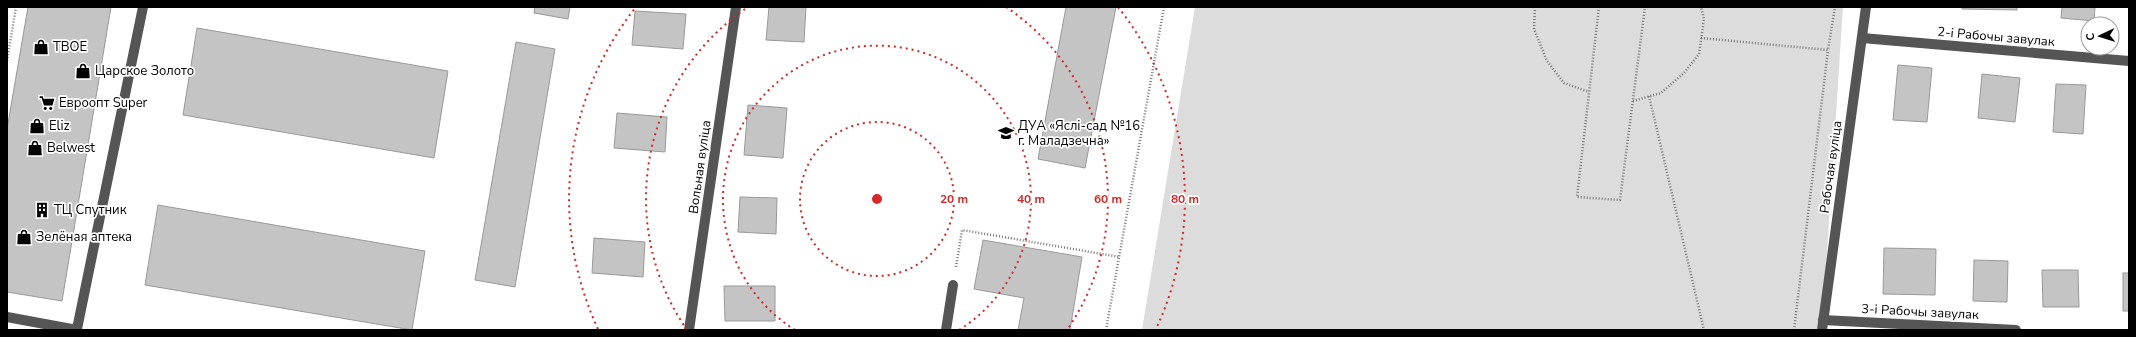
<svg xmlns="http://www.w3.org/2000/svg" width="2136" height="337" font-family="'Nunito Sans',sans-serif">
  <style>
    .green { fill: #dcdcdc }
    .building { fill: #c4c4c4; stroke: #999 }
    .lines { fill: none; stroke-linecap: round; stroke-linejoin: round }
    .path { stroke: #777; stroke-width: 2.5; stroke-dasharray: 1 2; stroke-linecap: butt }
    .minor { stroke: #555; stroke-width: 10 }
    .ring { fill: none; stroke: #d62828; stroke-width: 2; stroke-dasharray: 2 4 }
    .labels { text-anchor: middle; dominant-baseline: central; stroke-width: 3.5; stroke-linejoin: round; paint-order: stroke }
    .street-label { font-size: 13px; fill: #000; stroke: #fff }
    .poi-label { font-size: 13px; fill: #000; stroke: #fff; text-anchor: start }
    .centre { fill: #d62828; stroke: #fff; stroke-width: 2 }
    .ring-label { font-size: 12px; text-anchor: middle; font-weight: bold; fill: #d62828; stroke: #fff; stroke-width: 3.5; stroke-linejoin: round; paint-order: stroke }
  </style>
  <rect width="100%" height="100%" fill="#fff"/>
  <polygon class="green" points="1195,7 1843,7 1822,330 1142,330"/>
  <g class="building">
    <polygon points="28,7 111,7 62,301 7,292 7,129"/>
    <polygon points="535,7 570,7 568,19 534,13"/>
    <polygon points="769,7 806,7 804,42 766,40"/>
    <polygon points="1066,7 1116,7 1085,168 1038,159"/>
    <polygon points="1962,7 2017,7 2017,10 1962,9"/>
    <polygon points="2062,7 2095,7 2094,21 2061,18"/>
    <polygon points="635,11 686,14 683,49 632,45"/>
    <polygon points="197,28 448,71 434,158 183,115"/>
    <polygon points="516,42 555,49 515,287 475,280"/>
    <polygon points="1898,65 1932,68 1927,122 1893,120"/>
    <polygon points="1982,74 2020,78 2015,122 1978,118"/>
    <polygon points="2056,84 2086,85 2083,134 2053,132"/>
    <polygon points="748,105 787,108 783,158 744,155"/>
    <polygon points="617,113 667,117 665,152 614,148"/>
    <polygon points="740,197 777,198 776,234 738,232"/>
    <polygon points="158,205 425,251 412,330 145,285"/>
    <polygon points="594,238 645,242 643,277 592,273"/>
    <polygon points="983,240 1082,257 1070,330 1018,330 1024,298 974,289"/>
    <polygon points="1884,248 1936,249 1935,295 1883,294"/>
    <polygon points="1974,260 2008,261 2007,302 1973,301"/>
    <polygon points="2042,270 2078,270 2079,307 2043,307"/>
    <rect x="2123" y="273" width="6" height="38"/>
    <polygon points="724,286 775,286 775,321 725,321"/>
  </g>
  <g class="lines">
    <g class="path">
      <polyline points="1535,7 1534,29 1547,61 1564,83 1589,92"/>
      <polyline points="1599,7 1577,197 1620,200 1645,7"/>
      <polyline points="1701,38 1828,50 1835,7"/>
      <polyline points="7,61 16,7"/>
      <polyline points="1649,96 1704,330"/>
      <polyline points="1633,101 1661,93 1684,73 1699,54 1704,19 1701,7"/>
      <polyline points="956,267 962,230 1120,257"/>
      <polyline points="1106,330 1164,7"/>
      <polyline points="1794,330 1828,50"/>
    </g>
    <g class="minor">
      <polyline points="1862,38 2129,61"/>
      <polyline points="7,317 77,330"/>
      <polyline points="1823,320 2016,330"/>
      <polyline points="77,329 143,7"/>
      <polyline points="689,330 736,7"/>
      <polyline points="946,330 953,285"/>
      <polyline points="1822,330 1866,7"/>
    </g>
  </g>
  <g class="ring">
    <circle cx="877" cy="199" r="77"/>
    <path d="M795 330A154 154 0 1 1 959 330"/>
    <path d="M687 330A231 231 0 0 1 748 7M1006 7A231 231 0 0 1 1067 330"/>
    <path d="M598 329A308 308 0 0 1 636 7M1118 7A308 308 0 0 1 1156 329"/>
  </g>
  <defs>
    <symbol id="shop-bare" viewBox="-9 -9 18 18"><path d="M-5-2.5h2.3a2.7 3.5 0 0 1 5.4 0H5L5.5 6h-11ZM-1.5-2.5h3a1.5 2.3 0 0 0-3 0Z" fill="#000" stroke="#fff" stroke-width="2.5" paint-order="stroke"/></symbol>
    <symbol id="supermarket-bare" viewBox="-9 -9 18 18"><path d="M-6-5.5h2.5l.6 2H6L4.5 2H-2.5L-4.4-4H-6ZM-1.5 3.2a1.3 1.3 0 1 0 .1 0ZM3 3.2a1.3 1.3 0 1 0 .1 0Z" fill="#000" stroke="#fff" stroke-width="2.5" paint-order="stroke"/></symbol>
    <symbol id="school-bare" viewBox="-9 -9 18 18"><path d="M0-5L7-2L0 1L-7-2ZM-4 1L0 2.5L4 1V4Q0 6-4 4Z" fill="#000" stroke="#fff" stroke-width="2.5" paint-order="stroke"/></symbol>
    <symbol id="building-bare" viewBox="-9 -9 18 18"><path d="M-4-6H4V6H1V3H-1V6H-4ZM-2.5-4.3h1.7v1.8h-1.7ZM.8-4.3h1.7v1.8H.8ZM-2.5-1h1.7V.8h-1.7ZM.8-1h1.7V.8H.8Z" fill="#000" stroke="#fff" stroke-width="2.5" paint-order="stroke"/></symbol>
  </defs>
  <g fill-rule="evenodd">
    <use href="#shop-bare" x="30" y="36" width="22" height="22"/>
    <use href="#shop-bare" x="72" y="60" width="22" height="22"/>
    <use href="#supermarket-bare" x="36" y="92" width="22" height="22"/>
    <use href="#shop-bare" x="26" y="115" width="22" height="22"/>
    <use href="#school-bare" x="995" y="122" width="22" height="22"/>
    <use href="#shop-bare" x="24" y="137" width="22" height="22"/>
    <use href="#building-bare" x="31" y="199" width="22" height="22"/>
    <use href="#shop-bare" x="13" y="226" width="22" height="22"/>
  </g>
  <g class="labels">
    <g class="street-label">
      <text transform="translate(1996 37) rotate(5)">2-і Рабочы завулак</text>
      <text transform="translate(700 167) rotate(-82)">Вольная вуліца</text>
      <text transform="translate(1831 167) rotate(-82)">Рабочая вуліца</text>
      <text transform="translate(1920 312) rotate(3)">3-і Рабочы завулак</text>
    </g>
    <g class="poi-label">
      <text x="53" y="47">ТВОЕ</text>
      <text x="95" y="71">Царское Золото</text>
      <text x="59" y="103">Евроопт Super</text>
      <text x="49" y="126">Eliz</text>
      <text x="1018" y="126">ДУА «Яслі-сад №16<tspan x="1018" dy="15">г. Маладзечна»</tspan></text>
      <text x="47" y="148">Belwest</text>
      <text x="54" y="210">ТЦ Спутник</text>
      <text x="36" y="237">Зелёная аптека</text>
    </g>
  </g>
  <circle cx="877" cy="199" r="6" class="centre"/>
  <g class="ring-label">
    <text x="954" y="203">20 m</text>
    <text x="1031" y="203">40 m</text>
    <text x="1108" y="203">60 m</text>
    <text x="1185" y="203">80 m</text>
  </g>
  <rect width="2136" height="337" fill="none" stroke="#000000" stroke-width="16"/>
  <g transform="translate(2100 36) rotate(266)"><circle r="19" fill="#ffffff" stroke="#999999"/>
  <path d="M0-3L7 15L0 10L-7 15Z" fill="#000000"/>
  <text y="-6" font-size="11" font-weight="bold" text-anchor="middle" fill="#000000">С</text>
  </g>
</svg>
